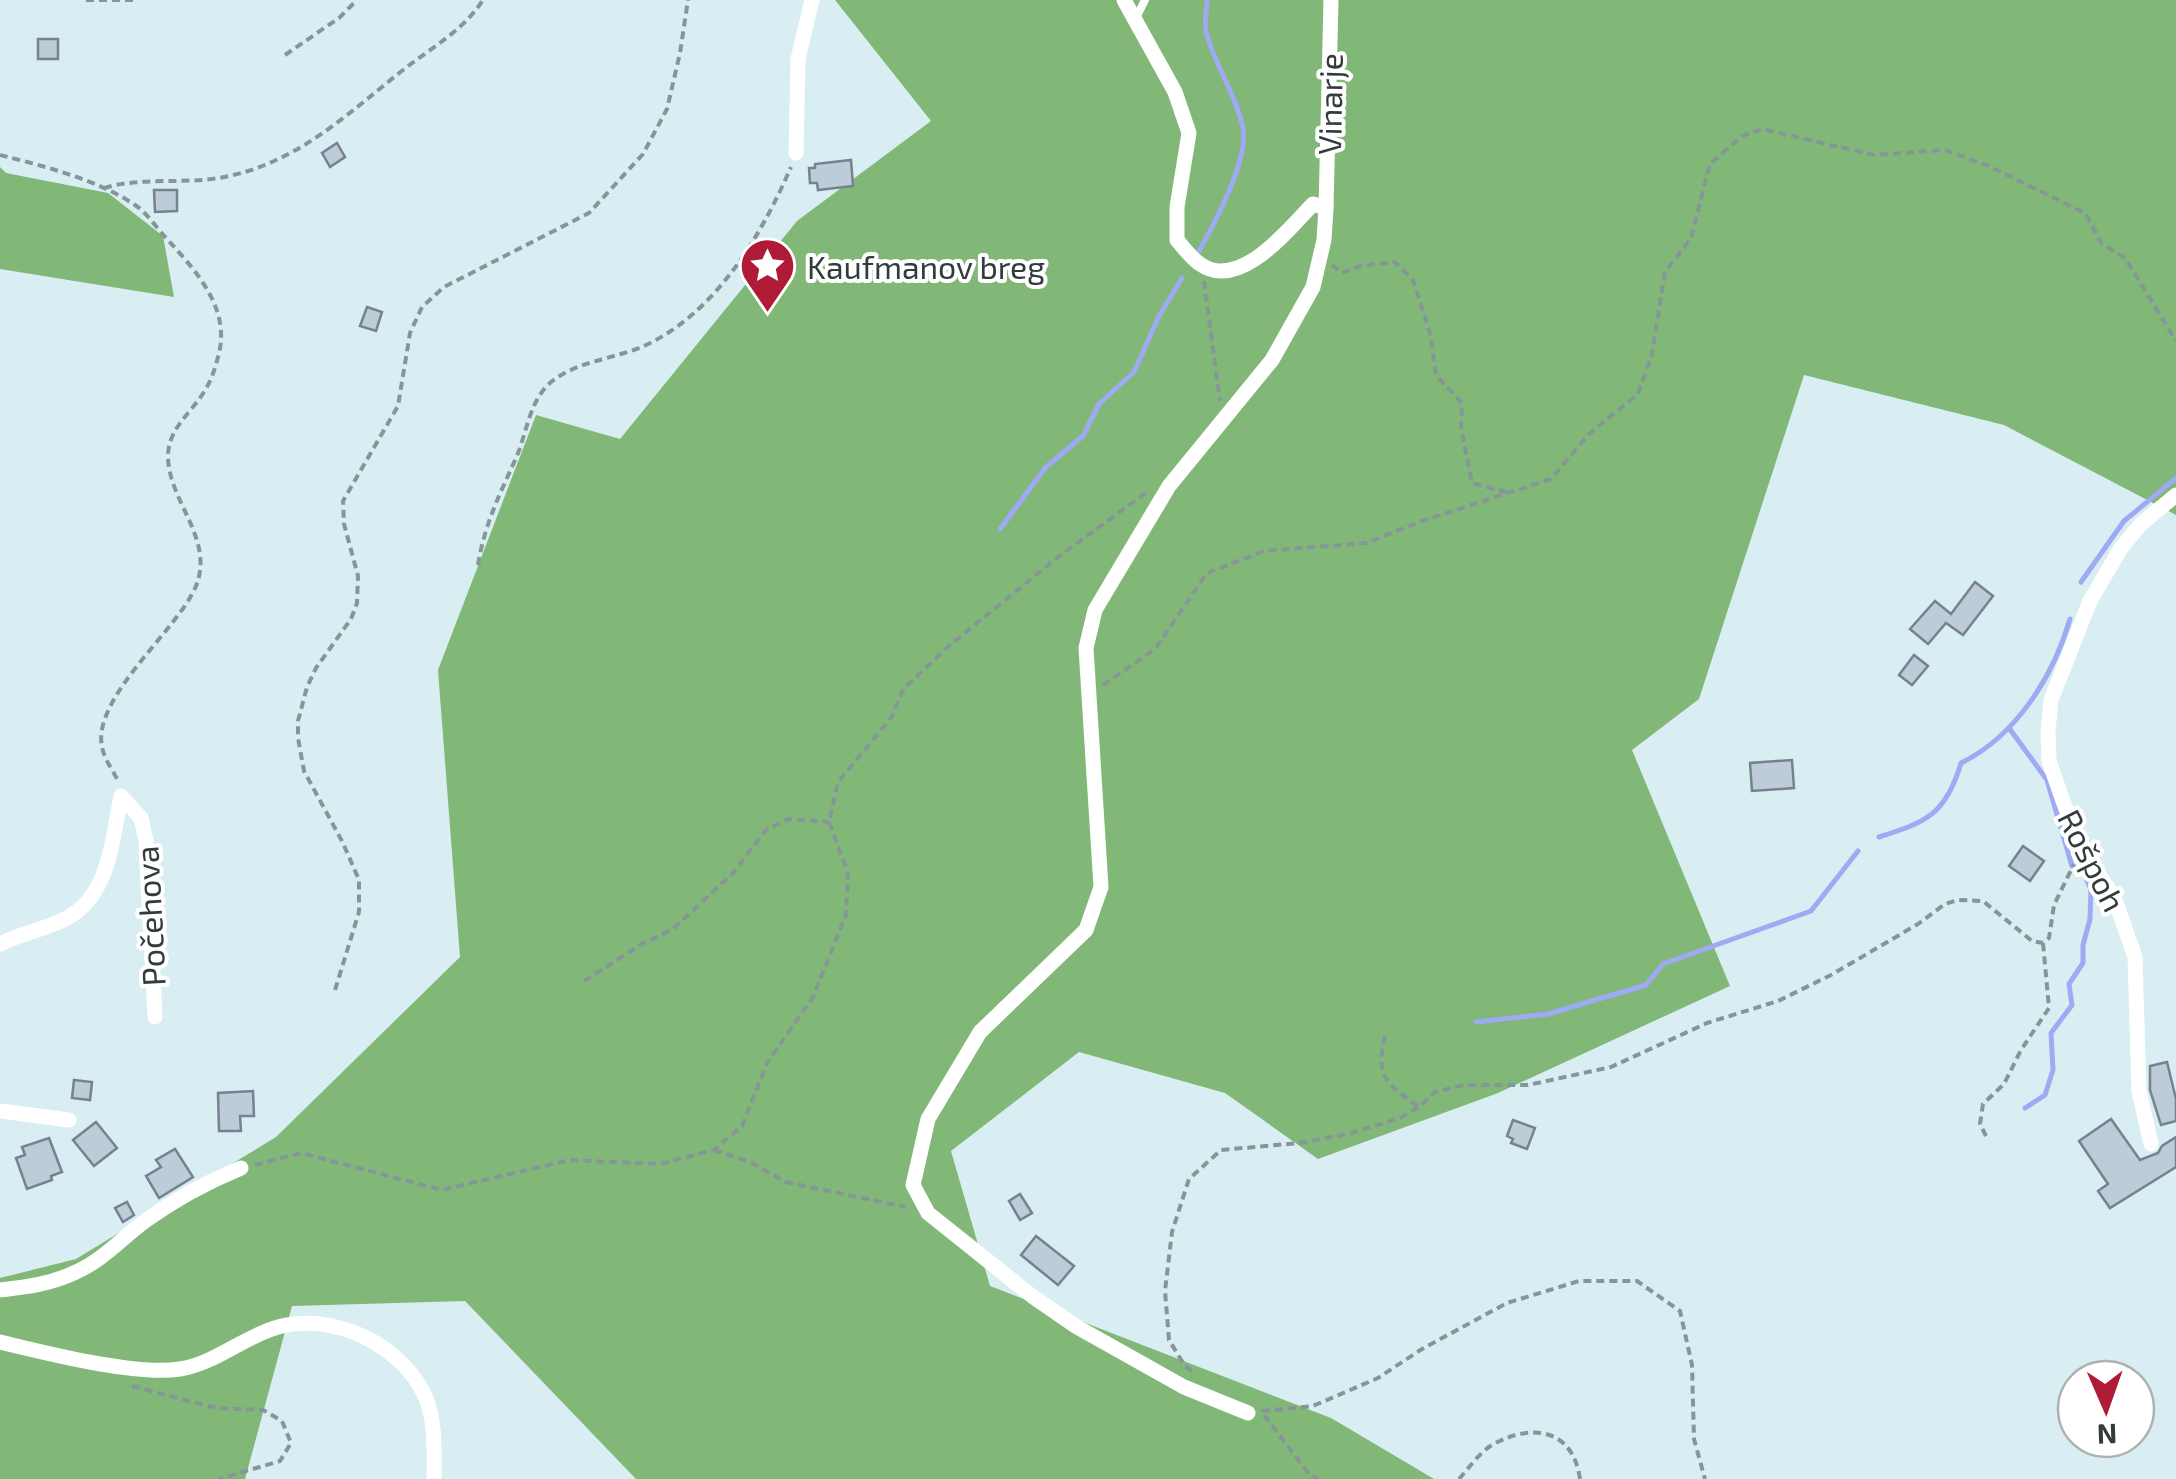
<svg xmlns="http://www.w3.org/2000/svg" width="2176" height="1479" font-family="'Exo 2',sans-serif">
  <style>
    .forest { fill: #81b777 }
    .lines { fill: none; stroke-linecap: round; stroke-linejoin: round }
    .stream { stroke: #9eaaf4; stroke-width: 5 }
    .building { fill: #bdccd8; stroke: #75838e; stroke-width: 2.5 }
    .path { stroke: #869698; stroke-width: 4; stroke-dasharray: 8 5; stroke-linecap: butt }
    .lane { stroke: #fff; stroke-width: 8 }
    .street { stroke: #fff; stroke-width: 15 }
    .labels { text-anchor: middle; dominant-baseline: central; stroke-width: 8; stroke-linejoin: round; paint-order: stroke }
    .street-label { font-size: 32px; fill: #333c3d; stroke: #fff }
    .poi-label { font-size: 32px; fill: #333c3d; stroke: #fff; text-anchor: start }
  </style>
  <rect width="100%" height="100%" fill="#d8eef2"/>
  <g class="forest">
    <polygon points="835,0 2176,0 2176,515 2004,425 1804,375 1699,699 1632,750 1730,986 1498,1093 1318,1159 1225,1093 1079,1052 951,1151 990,1286 1331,1418 1434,1479 636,1479 465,1301 292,1306 245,1479 0,1479 0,1278 76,1259 276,1137 460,957 438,670 536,415 620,439 797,221 931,121"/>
    <polygon points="0,167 6,173 108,193 163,236 174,297 0,269"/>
  </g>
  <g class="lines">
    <g class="stream">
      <path d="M1198 253C1214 224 1249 160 1243 128 1236 94 1213 62 1206 31 1204 22 1207 10 1207 0"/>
      <polyline points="1000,529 1046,467 1083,436 1099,404 1134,372 1159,316 1182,278"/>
      <polyline points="2081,582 2124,521 2176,478"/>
      <polyline points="2009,728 2047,780 2072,866"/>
      <path d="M1879 837C1927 822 1946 814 1961 763 2016 736 2053 677 2070 619"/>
      <polyline points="1476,1022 1548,1014 1646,985 1663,964 1811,911 1858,851"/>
      <polyline points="2025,1108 2045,1095 2053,1070 2051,1033 2072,1005 2069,984 2083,963 2083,945 2090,919 2091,889 2085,877"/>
    </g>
  </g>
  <g class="building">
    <rect x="38" y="39" width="20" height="20"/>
    <polygon points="337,143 345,157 330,167 322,153"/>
    <polygon points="851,160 853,186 818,190 817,183 810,183 809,168 815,168 815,164"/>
    <polygon points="154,190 177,190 177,211 155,212"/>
    <polygon points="367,307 382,312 376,331 360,326"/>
    <polygon points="1975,582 1993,596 1963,635 1946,623 1928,644 1910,629 1935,601 1951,614"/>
    <polygon points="1914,655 1928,666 1912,685 1899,675"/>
    <polygon points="1792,760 1794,788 1752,791 1750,763"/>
    <polygon points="2023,846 2044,861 2030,881 2009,866"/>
    <polygon points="2167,1062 2176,1099 2176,1121 2161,1125 2150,1090 2150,1066"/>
    <polygon points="74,1080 92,1082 90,1100 72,1098"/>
    <polygon points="253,1091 254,1116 240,1116 241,1131 219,1131 218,1093"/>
    <polygon points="2111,1119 2140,1160 2158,1153 2162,1146 2176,1137 2176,1167 2110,1208 2098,1191 2108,1184 2079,1141"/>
    <polygon points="1513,1120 1535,1128 1527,1149 1511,1143 1513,1139 1507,1136"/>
    <polygon points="96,1122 117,1148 94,1166 73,1140"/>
    <polygon points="49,1138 62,1172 51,1176 52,1180 27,1189 16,1158 25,1155 22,1147"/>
    <polygon points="175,1149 193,1177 159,1198 146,1176 161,1167 156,1160"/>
    <polygon points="1020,1194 1032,1213 1020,1220 1009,1201"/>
    <polygon points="127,1202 134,1215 123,1222 115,1208"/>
    <polygon points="1036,1236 1074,1266 1058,1285 1021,1255"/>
  </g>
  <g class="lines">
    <g class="path">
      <polyline points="86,0 133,0"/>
      <polyline points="285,55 339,18 357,0"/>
      <path d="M0 155C44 166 98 180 135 205 147 213 156 227 166 238 196 271 232 309 218 357 215 369 211 381 204 392 191 413 168 429 168 456 168 501 215 539 196 586 178 630 92 697 102 747 104 759 113 770 118 781"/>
      <path d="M104 188C140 177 182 184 219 178 295 165 345 116 403 70 432 47 462 32 483 0"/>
      <polyline points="1332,265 1342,273 1363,265 1395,262 1413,280 1430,333 1436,375 1462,403 1461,428 1472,483 1510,493"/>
      <polyline points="1204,281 1220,401"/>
      <path d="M478 565C485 523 499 496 516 458 527 433 529 401 551 382 577 361 614 359 644 346 716 313 761 236 791 167"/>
      <polyline points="1103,685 1155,649 1207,573 1264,551 1366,543 1419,522 1551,479 1588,435 1638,394 1652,354 1665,272 1691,238 1710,164 1742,136 1762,129 1874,155 1945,150 1989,166 2085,213 2102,244 2125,258 2176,341"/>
      <polyline points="584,981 642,944 673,929 733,873 766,830 788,819 829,822"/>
      <polyline points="335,990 359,912 359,880 343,843 304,771 298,738 298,721 307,687 316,668 351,619 357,603 358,576 344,524 343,501 398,406 410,333 422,307 444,287 589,213 643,154 667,109 680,53 688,0"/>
      <path d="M1385 1036C1375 1078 1386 1083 1419 1107"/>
      <polyline points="1986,1136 1980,1124 1983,1104 2004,1084 2021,1050 2049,1008 2043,943"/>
      <polyline points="714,1150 750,1162 786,1182 905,1207"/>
      <polyline points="255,1165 301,1153 442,1190 569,1160 660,1164 714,1150 742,1126 767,1063 813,997 846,915 848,873 829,822 838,782 891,718 904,688 949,646 1058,557 1147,492"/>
      <polyline points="1192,1371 1185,1366 1169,1340 1165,1291 1172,1232 1189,1179 1221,1150 1299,1143 1348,1134 1400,1118 1419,1107 1435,1092 1464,1085 1528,1085 1611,1067 1707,1023 1778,1001 1831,975 1918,924 1945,904 1958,900 1983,901 2032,941 2043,943 2049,938 2054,905 2074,864"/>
      <polyline points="132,1386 216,1408 263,1410 282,1421 291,1443 280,1461 219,1479"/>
      <polyline points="1262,1411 1313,1406 1378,1378 1422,1349 1507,1303 1579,1281 1637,1281 1680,1311 1692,1365 1694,1439 1705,1479"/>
      <polyline points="1264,1415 1309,1474 1318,1479"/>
      <path d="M1459 1479C1469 1468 1480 1452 1492 1445 1532 1422 1573 1429 1580 1479"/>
    </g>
    <polyline class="lane" points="1135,20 1145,0"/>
    <g class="street">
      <path d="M1124 0 1175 92 1189 133 1177 207V240C1184 248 1191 258 1200 264 1239 292 1289 229 1313 204L1326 208 1324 240 1313 287 1272 360 1169 486 1095 610 1086 648 1101 887 1086 930 980 1032 928 1119 913 1185 928 1213 1032 1296 1077 1327 1184 1387 1248 1413"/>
      <polyline points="796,153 798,59 812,0"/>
      <polyline points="1326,208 1331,0"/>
      <path d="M0 944C21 933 44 930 65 919 110 897 112 839 121 796L141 818 146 841 155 1017"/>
      <polyline points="0,1111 69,1120"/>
      <polyline points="2151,1144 2139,1091 2135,957 2114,897 2084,853 2063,801 2049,761 2048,731 2051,700 2090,601 2121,548 2141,524 2176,495"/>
      <path d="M0 1290C27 1287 51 1284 76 1272 103 1260 122 1238 145 1221 174 1200 207 1182 241 1168"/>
      <path d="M0 1342C46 1353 135 1376 180 1369 214 1364 245 1336 278 1327 333 1312 401 1344 425 1396 436 1421 434 1452 434 1479"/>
    </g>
  </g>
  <defs>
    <symbol id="sight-pin" viewBox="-11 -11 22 30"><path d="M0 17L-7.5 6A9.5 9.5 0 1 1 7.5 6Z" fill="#af1b37" stroke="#fff"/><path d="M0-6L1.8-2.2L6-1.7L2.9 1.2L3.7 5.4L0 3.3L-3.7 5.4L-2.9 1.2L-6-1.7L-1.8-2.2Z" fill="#fff"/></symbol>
  </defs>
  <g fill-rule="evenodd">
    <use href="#sight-pin" x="736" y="234" width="63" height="86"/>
  </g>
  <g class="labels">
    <g class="street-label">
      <text transform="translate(1329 104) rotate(-89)">Vinarje</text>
      <text transform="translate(2093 860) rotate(63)">Rošpoh</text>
      <text transform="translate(149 916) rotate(-93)">Počehova</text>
    </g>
    <g class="poi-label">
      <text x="807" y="266">Kaufmanov breg</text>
    </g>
  </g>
  <g transform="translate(2106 1409) rotate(178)"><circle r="48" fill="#ffffff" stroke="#adb1b1" stroke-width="2.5"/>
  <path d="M0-8L18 38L0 25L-18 38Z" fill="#af1b37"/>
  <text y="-15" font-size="28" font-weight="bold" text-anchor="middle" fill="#333c3d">N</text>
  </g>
</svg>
